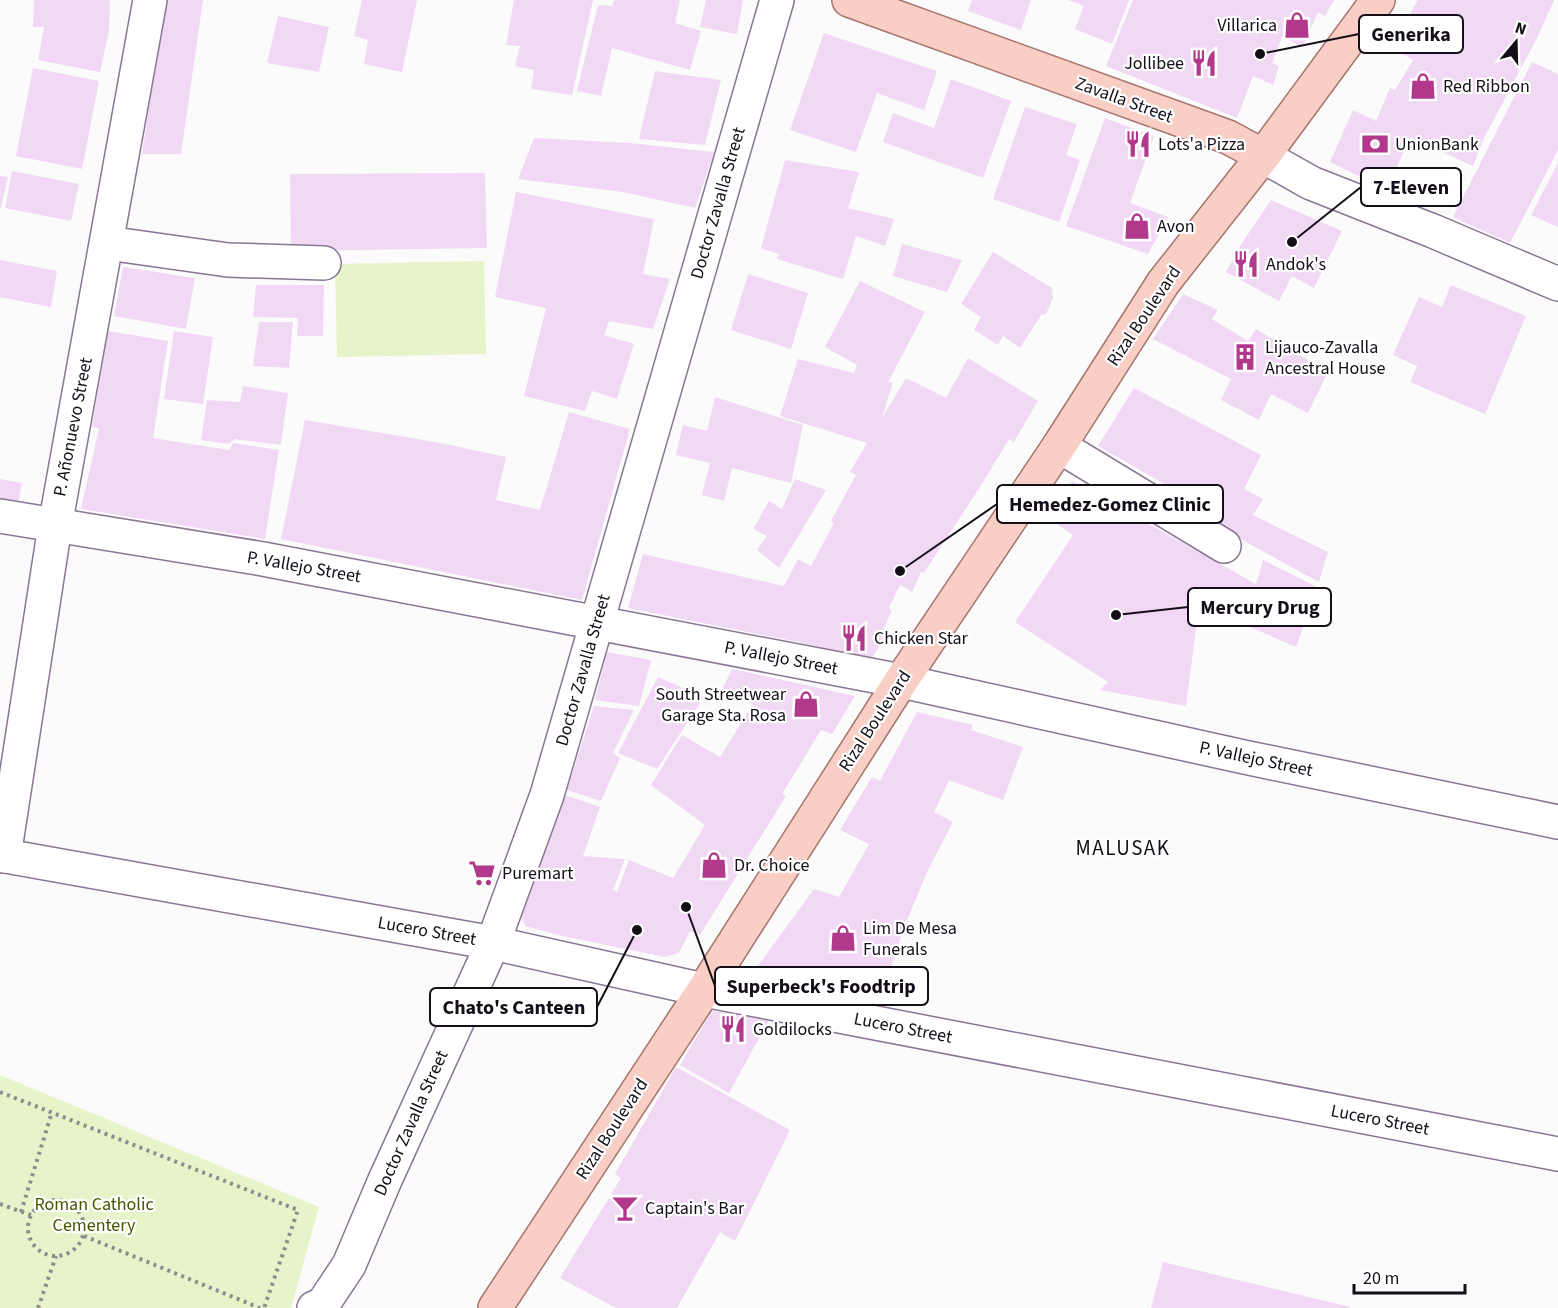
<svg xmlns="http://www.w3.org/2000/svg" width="1558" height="1308" font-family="'Source Sans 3',sans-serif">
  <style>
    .green { fill: #e7f3c9 }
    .building { fill: #f1d8f4 }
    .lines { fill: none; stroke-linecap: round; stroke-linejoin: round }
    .minor-casing { stroke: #887793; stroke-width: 36 }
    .major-casing { stroke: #a6756e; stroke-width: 36 }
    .path { stroke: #8f8c91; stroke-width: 4; stroke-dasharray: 3 4.5; stroke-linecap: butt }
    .minor { stroke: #fff; stroke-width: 33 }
    .major { stroke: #f9cec4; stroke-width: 33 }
    .labels { text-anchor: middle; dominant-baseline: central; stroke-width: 4.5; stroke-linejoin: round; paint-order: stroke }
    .poi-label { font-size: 18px; fill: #140e18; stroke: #fff; text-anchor: start }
    .street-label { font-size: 18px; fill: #140e18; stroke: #fff }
    .park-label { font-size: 18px; fill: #465601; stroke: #fff }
    .quarter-label { font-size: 21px; letter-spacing: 1.5px; fill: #140e18; stroke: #fff }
    .leader { fill: none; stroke: #140e18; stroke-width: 2 }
    .callout-dot { fill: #140e18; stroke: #fff; stroke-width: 2 }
    .callout { fill: #fff; stroke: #140e18; stroke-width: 2 }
    .callout-label { font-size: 20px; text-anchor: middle; font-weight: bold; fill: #140e18 }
  </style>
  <rect width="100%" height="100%" fill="#fbfbfb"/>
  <g class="green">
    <polygon points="484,261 486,354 337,357 335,264"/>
    <polygon points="0,1075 319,1207 291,1308 0,1308"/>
  </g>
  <g class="building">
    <polygon points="34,0 110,0 109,31 100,72 38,60 44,27 33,27"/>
    <polygon points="165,0 203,0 181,154 142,154"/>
    <polygon points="362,0 417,0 402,72 364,64 368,40 354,36"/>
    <polygon points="514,0 593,0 572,95 531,89 534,70 515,66 520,46 506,45"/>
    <polygon points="614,0 680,0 675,23 701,31 690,70 612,48 601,96 577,91 598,5 612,6"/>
    <polygon points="706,0 743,0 737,34 700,27"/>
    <polygon points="972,0 1031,0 1021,30 968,11"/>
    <polygon points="1068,0 1129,0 1112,44 1075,29 1084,6"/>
    <polygon points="1133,0 1334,0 1325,16 1318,12 1303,47 1282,37 1272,63 1279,66 1273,85 1253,76 1237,118 1106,66"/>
    <polygon points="1418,0 1554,0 1536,40 1483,140 1473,166 1410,137 1387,190 1330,162 1353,110 1376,121 1390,88 1395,90 1413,60 1391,47"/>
    <polygon points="278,16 329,27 319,72 267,63"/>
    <polygon points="824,33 937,71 924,110 877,93 856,152 790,130"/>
    <polygon points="1532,62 1558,74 1558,150 1510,243 1453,217"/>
    <polygon points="33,68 99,81 82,169 16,156"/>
    <polygon points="655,71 721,80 705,145 639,139"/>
    <polygon points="951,79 1011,101 983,178 883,142 893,113 934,128"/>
    <polygon points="1025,107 1077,124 1066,155 1080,160 1059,222 993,199"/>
    <polygon points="1105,118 1154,136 1130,203 1168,217 1148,254 1066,226"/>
    <polygon points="534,138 630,143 714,152 695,208 623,192 518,179"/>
    <polygon points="785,160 859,172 848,208 894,219 885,246 856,236 843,279 777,259 779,254 761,248"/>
    <polygon points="1558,163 1558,227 1531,215"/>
    <polygon points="12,171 79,184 71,221 5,208"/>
    <polygon points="485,173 487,248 291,251 290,174"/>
    <polygon points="0,176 8,177 1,208 0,208"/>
    <polygon points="516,192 654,219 643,274 670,279 653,329 609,321 604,335 634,344 617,399 592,391 585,411 524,396 546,308 495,297"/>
    <polygon points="1271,200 1342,231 1314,288 1292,276 1279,301 1226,272 1240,246"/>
    <polygon points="902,244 962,260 947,292 893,276"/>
    <polygon points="993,252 1052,288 1053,298 1046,314 1041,315 1020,348 1003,336 998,345 974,330 981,317 961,304"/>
    <polygon points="0,260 57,271 51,307 0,297"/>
    <polygon points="123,267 195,278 186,329 114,316"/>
    <polygon points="748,274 808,293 791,349 731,330"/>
    <polygon points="860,281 925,312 888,382 893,382 882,418 906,378 946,398 968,358 1038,401 1014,442 1009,439 985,479 924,573 921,572 912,592 900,585 889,608 892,610 881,635 885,636 871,660 803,643 628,608 643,554 784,586 798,559 811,566 834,523 831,521 856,475 850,472 867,443 780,416 798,359 854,373 857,365 825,347"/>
    <polygon points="256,285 324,285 323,336 297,336 298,318 253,317"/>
    <polygon points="1451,285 1526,316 1485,414 1410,382 1417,366 1393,355 1419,297 1442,307"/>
    <polygon points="1183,294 1218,310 1212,319 1248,341 1256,329 1328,372 1308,413 1271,394 1259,420 1221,400 1231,379 1153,339"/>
    <polygon points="259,322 293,322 289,368 253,366"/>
    <polygon points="108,331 168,341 153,438 229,450 233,443 279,450 265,539 81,509 99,428 92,427"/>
    <polygon points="174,331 213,337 203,404 164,399"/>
    <polygon points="243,386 288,393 281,445 235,439 229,444 201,440 207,400 240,402"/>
    <polygon points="1134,388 1261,455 1244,489 1263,499 1253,515 1328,552 1319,582 1176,504 1182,494 1098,446"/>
    <polygon points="715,397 803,425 791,483 732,468 724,501 702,495 710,463 676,455 683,425 707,431"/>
    <polygon points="569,412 630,429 582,600 281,539 305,420 441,443 506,457 496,500 540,510"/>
    <polygon points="0,479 22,483 15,523 0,520"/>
    <polygon points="795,479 826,490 779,568 757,550 767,536 753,529 769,501 782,509"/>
    <polygon points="1072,481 1256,584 1263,560 1317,587 1296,647 1199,605 1186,706 1100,690 1108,682 1015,622 1073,535 1048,518"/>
    <polygon points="607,652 651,660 639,706 595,700"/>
    <polygon points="732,669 855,696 832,734 821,730 782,794 786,796 700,935 690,931 679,953 664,957 558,935 525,926 521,917 565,795 600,807 583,856 625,859 613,890 617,892 629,860 673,878 705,825 651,785 682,735 720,757 753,704 721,692"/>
    <polygon points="658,677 704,697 657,769 618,753"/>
    <polygon points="594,706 634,710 613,753 620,758 601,801 567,790"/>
    <polygon points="917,712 973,725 971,730 1023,747 1003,800 949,780 934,812 953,822 928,870 907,920 882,993 757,967 814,889 839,897 869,844 840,830 872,777 880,781"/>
    <polygon points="712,1011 769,1020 729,1093 680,1065"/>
    <polygon points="676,1067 790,1130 735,1241 720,1232 677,1308 616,1308 560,1278 621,1178 615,1174"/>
    <polygon points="1163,1262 1350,1307 1350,1308 1151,1308"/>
  </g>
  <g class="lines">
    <defs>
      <g id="minor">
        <polyline points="1263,156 1311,183 1433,231 1558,284"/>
        <polyline points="107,243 228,260 324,263"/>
        <polyline points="1059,446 1224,546"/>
        <polyline points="0,516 263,559 901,681 1244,757 1558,822"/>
        <polyline points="0,855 493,943 704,990 1558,1154"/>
        <polyline points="4,856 55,526 150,0"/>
        <polyline points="314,1308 323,1304 349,1265 385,1180 493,943 547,795 777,0"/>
      </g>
      <g id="major">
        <polyline points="849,0 1228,137 1263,156"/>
        <polyline points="495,1308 704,990 901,681 1059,446 1163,283 1263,156 1378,0"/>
      </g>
    </defs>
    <use href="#minor" class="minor-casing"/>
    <use href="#major" class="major-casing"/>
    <g class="path">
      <polyline points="0,1092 298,1210 264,1308"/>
      <circle cx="56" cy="1228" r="28"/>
      <polyline points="0,1204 31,1215"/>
      <polyline points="21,1212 52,1112"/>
      <polyline points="84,1236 260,1308"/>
      <polyline points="38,1308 56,1256"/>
    </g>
    <use href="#minor" class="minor"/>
    <use href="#major" class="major"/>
  </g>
  <defs>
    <symbol id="shop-bare" viewBox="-9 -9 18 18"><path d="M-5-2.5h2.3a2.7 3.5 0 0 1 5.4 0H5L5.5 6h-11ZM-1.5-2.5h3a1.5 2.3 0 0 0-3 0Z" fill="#b2388c" stroke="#fff" stroke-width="2.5" paint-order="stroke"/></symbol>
    <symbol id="restaurant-bare" viewBox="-9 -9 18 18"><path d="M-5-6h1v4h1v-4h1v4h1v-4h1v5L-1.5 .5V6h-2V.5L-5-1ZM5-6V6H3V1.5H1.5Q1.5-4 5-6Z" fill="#b2388c" stroke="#fff" stroke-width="2.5" paint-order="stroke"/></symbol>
    <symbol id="bank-bare" viewBox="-9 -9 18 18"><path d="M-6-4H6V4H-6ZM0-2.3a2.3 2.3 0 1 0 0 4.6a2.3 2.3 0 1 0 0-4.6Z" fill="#b2388c" stroke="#fff" stroke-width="2.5" paint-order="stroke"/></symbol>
    <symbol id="building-bare" viewBox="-9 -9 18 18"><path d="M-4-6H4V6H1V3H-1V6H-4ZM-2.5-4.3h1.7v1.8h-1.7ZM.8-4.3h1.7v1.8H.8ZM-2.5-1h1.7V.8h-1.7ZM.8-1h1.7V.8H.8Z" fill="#b2388c" stroke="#fff" stroke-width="2.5" paint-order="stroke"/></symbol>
    <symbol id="supermarket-bare" viewBox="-9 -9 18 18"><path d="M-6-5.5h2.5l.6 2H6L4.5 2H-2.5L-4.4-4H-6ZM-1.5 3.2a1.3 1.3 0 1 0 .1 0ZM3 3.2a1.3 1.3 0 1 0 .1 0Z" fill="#b2388c" stroke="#fff" stroke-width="2.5" paint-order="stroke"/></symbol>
    <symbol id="bar-bare" viewBox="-9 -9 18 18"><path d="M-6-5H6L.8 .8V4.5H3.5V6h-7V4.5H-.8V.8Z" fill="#b2388c" stroke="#fff" stroke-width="2.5" paint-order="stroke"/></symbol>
  </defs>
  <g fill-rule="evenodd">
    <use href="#shop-bare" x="1278" y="6" width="38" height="38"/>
    <use href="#restaurant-bare" x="1185" y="44" width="38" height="38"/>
    <use href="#shop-bare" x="1404" y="67" width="38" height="38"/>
    <use href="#restaurant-bare" x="1119" y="125" width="38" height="38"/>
    <use href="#bank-bare" x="1356" y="125" width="38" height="38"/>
    <use href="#shop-bare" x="1118" y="207" width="38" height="38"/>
    <use href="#restaurant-bare" x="1227" y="245" width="38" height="38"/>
    <use href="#building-bare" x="1226" y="338" width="38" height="38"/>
    <use href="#restaurant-bare" x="835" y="619" width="38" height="38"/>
    <use href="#shop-bare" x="787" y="685" width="38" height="38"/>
    <use href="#shop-bare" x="695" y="846" width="38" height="38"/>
    <use href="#supermarket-bare" x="463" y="854" width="38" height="38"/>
    <use href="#shop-bare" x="824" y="919" width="38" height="38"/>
    <use href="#restaurant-bare" x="714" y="1010" width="38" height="38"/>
    <use href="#bar-bare" x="606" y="1189" width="38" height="38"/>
  </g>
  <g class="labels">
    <g class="poi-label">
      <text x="1277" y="25" text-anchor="end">Villarica</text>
      <text x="1184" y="63" text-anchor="end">Jollibee</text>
      <text x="1443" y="86">Red Ribbon</text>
      <text x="1158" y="144">Lots'a Pizza</text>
      <text x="1395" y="144">UnionBank</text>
      <text x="1157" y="226">Avon</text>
      <text x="1266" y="264">Andok's</text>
      <text x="1265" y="347">Lijauco-Zavalla<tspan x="1265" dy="21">Ancestral House</tspan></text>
      <text x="874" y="638">Chicken Star</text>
      <text x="786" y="694" text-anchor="end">South Streetwear<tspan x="786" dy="21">Garage Sta. Rosa</tspan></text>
      <text x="734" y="865">Dr. Choice</text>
      <text x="502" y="873">Puremart</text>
      <text x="863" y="928">Lim De Mesa<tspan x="863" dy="21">Funerals</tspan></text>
      <text x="753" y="1029">Goldilocks</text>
      <text x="645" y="1208">Captain's Bar</text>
    </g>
    <g class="street-label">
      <text transform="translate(1124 100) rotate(20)">Zavalla Street</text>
      <text transform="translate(718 203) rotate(-74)">Doctor Zavalla Street</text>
      <text transform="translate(1144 316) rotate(-56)">Rizal Boulevard</text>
      <text transform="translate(73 427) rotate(-79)">P. Añonuevo Street</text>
      <text transform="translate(304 567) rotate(10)">P. Vallejo Street</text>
      <text transform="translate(781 658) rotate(11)">P. Vallejo Street</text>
      <text transform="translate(583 670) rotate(-74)">Doctor Zavalla Street</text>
      <text transform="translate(875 721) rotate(-57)">Rizal Boulevard</text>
      <text transform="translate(1256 759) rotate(12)">P. Vallejo Street</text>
      <text transform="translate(427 931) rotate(10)">Lucero Street</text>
      <text transform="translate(903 1028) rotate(11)">Lucero Street</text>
      <text transform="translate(1380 1120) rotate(11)">Lucero Street</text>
      <text transform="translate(411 1123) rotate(-66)">Doctor Zavalla Street</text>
      <text transform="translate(612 1129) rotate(-57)">Rizal Boulevard</text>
    </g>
    <g class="park-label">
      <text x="94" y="1204">Roman Catholic<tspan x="94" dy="21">Cementery</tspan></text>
    </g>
    <g class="quarter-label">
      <text x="1123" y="848">MALUSAK</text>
    </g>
  </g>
  <path class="leader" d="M1260 54L1359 34M1292 242L1361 187M900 571L997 504M1116 615L1188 607M686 907L715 986M637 930L597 1007"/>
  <g class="callout-dot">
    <circle cx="1260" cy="54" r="6"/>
    <circle cx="1292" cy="242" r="6"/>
    <circle cx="900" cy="571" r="6"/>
    <circle cx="1116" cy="615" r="6"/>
    <circle cx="686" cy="907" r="6"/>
    <circle cx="637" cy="930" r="6"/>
  </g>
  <g class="callout">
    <rect x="1359" y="15" width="104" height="38" rx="6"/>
    <rect x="1361" y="168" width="100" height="38" rx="6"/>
    <rect x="997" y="485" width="226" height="38" rx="6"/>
    <rect x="1188" y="588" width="143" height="38" rx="6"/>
    <rect x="715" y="967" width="213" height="38" rx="6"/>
    <rect x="430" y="988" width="167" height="38" rx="6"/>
  </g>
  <g class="callout-label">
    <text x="1411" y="41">Generika</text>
    <text x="1411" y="194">7-Eleven</text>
    <text x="1110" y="511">Hemedez-Gomez Clinic</text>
    <text x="1260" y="614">Mercury Drug</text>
    <text x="821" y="993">Superbeck's Foodtrip</text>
    <text x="514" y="1014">Chato's Canteen</text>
  </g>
  <g transform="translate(1516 42) rotate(19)" stroke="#ffffff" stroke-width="4.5" paint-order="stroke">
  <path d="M0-4.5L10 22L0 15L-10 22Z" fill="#140e18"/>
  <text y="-9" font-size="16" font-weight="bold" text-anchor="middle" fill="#140e18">N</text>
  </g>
  <path d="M1354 1284v9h111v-9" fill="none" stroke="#140e18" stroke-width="3"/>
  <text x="1363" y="1284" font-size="18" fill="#140e18" stroke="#ffffff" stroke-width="4.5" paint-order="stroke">20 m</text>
</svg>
